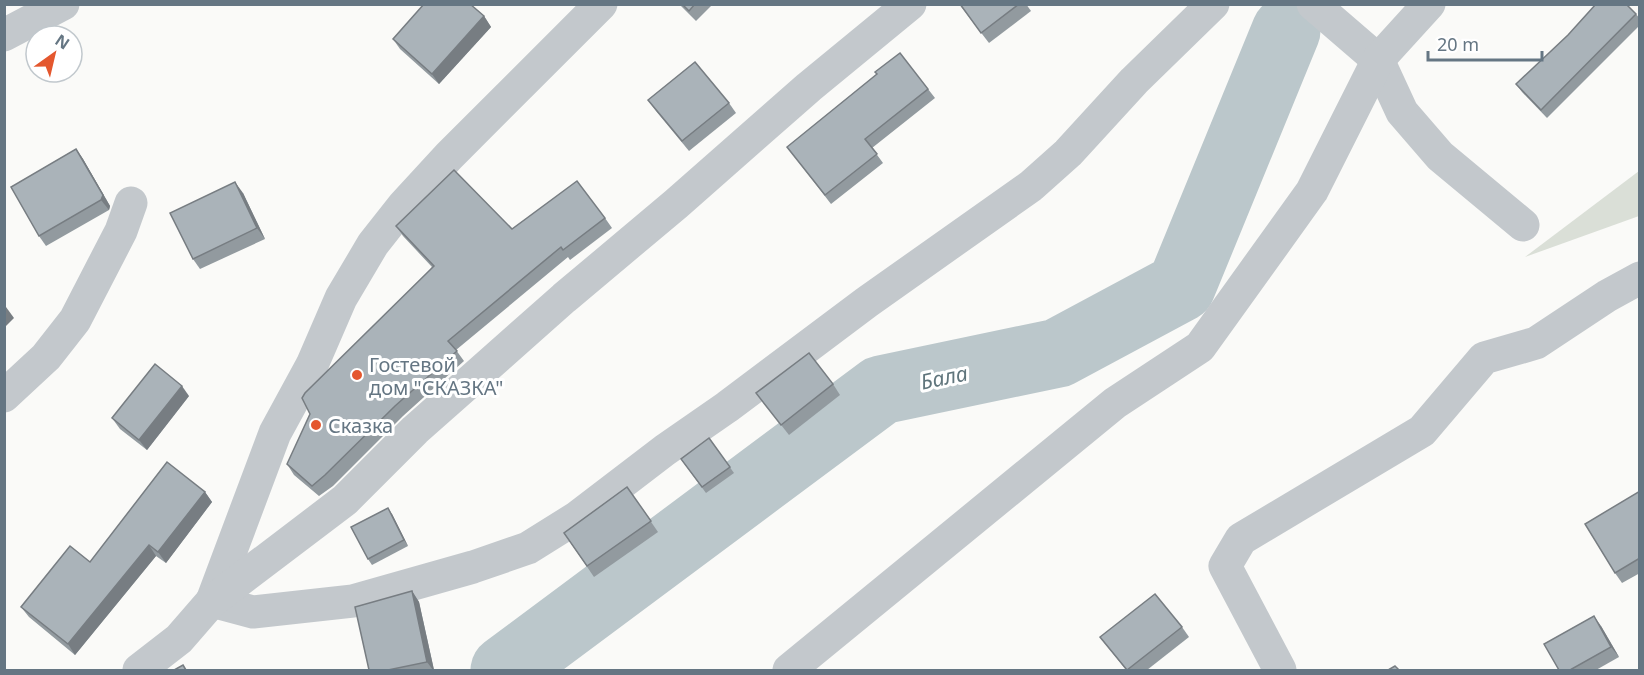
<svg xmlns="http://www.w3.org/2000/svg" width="1644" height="675" font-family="'Noto Sans',sans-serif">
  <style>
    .green { fill: #dadfd7 }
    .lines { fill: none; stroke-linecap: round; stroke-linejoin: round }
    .river { stroke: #bbc7cb; stroke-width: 69 }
    .minor { stroke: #c3c8cc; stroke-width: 33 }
    .wall { fill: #929a9f }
    .shaded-wall { fill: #777d82 }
    .building { fill: #aab3b9; stroke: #777d82; stroke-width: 1.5 }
    .poi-dot { fill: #e4572e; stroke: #fff; stroke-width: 2 }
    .labels { text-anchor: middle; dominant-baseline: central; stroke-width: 6; stroke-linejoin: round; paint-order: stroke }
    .poi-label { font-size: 20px; fill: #657683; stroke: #fff; text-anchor: start }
    .water-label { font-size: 21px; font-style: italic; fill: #60757c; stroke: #fff }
  </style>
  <rect width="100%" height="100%" fill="#fafaf8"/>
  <polygon class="green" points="1639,171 1639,216 1525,257"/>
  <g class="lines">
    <polyline class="river" points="505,670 881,390 1058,353 1181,287 1286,31"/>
    <g class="minor">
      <polyline points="1313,4 1378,60 1402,112 1440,156 1523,225"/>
      <polyline points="4,35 63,4"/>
      <polyline points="4,396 46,357 75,320 121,231 131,203"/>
      <polyline points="212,601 253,612 353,601 473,567 528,548 576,518 665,450 727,407 867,302 1031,186 1068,153 1134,81 1213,4"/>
      <polyline points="212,601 275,433 312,365 341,298 373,244 403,206 449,156 601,4"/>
      <polyline points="139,670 179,639 212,601 345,500 415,430 564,298 676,204 809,87 910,4"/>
      <polyline points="789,670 1115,403 1200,347 1312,191 1378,60 1429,4"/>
      <polyline points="1280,670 1225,566 1241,539 1422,431 1484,358 1536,343 1607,296 1640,278"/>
    </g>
  </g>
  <g class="wall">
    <polygon points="679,4 713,4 696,21"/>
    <polygon points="959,4 1026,4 1031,11 989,43"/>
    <polygon points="1636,14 1640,19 1640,25 1547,118 1522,92 1516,84"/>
    <polygon points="484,16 491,27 439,84 400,49 393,39"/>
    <polygon points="928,89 935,98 872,148 883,163 831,204 787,147"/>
    <polygon points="648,100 729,103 736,113 689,151 656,111"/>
    <polygon points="76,149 83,159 110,206 109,210 46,246 39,236"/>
    <polygon points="243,193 265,239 200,269 193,259"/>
    <polygon points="605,218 612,228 570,260 568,257 456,350 464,361 403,416 333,486 319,496 294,475 287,464 432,267 403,236 396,226 512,229"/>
    <polygon points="833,384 840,395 789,435 756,393"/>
    <polygon points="189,396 147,450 120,429 112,418"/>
    <polygon points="709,438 734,473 706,493 681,459"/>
    <polygon points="627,487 658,532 594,577 564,533"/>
    <polygon points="1640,491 1640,573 1622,583 1615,573"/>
    <polygon points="205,492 212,502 166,563 156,556 75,655 29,617 21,607 90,562"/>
    <polygon points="392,514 408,546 372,565 368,559"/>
    <polygon points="412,591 419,602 434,670 369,670"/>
    <polygon points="1601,626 1619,657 1596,670 1559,670"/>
    <polygon points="1182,627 1189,637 1147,670 1126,670 1100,637"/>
  </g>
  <g class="shaded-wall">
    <polygon points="484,16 491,27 439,84 432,74"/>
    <polygon points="76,149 83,159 110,206 109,210 101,200"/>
    <polygon points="235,182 243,193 265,239 257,228"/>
    <polygon points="6,307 14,318 4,328 4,309"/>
    <polygon points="182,386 189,396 147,450 139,440"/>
    <polygon points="205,492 212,502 166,563 158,552"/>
    <polygon points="388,508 392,514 408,546 404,540"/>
    <polygon points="149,545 156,556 75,655 68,644"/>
    <polygon points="412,591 419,602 434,670 433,670 427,662"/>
    <polygon points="1594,616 1601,626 1619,657 1611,647"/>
  </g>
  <g class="building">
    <polygon points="424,4 470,4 484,16 432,74 393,39"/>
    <polygon points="682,4 695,4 689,11"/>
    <polygon points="960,4 1019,4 981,33"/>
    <polygon points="1596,4 1626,4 1636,14 1541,110 1516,84 1568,35"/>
    <polygon points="900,53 928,89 865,139 877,154 825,195 787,147 877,74 875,72"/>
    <polygon points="695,62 729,103 682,141 648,100"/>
    <polygon points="76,149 103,195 101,200 39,236 11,187"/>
    <polygon points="454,170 512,229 577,181 605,218 563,250 561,247 448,341 457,351 395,406 325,475 312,486 287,464 310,414 302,398 305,393 434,266 396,226"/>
    <polygon points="235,182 257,228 193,259 170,213"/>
    <polygon points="809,353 833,384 781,425 756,393"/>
    <polygon points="155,364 182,386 139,440 112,418"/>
    <polygon points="709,438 730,467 702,487 681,459"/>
    <polygon points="167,462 205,492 158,552 149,545 68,644 21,607 70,546 90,562"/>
    <polygon points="627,487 651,521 587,566 564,533"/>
    <polygon points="1640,491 1640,558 1615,573 1585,524"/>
    <polygon points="388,508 404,540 368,559 351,527"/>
    <polygon points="412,591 427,662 388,670 369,670 355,607"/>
    <polygon points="1155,594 1182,627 1127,670 1100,637"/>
    <polygon points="1594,616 1611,647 1570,670 1559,670 1544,644"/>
    <polygon points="183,665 186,670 174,670"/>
    <polygon points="1395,666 1399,670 1388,670"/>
  </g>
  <g class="poi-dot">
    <circle cx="357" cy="375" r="6"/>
    <circle cx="316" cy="425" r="6"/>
  </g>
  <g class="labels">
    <g class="poi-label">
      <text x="369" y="364">Гостевой<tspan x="369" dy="23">дом "СКАЗКА"</tspan></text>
      <text x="328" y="425">Сказка</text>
    </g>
    <g class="water-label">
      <text transform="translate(944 377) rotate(-12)">Бала</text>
    </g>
  </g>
  <rect width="1644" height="675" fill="none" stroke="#657683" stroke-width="12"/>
  <g transform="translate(54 54) rotate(34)"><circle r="28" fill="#ffffff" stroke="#c1c8cd" stroke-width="1.5"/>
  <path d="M0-4.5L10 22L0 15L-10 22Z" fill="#e4572e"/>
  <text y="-9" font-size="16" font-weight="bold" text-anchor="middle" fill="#657683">N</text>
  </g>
  <path d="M1428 51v9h114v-9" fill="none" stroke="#657683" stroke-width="3"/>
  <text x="1437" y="51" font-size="18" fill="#657683" stroke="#ffffff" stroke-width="4.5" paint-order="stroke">20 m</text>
</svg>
